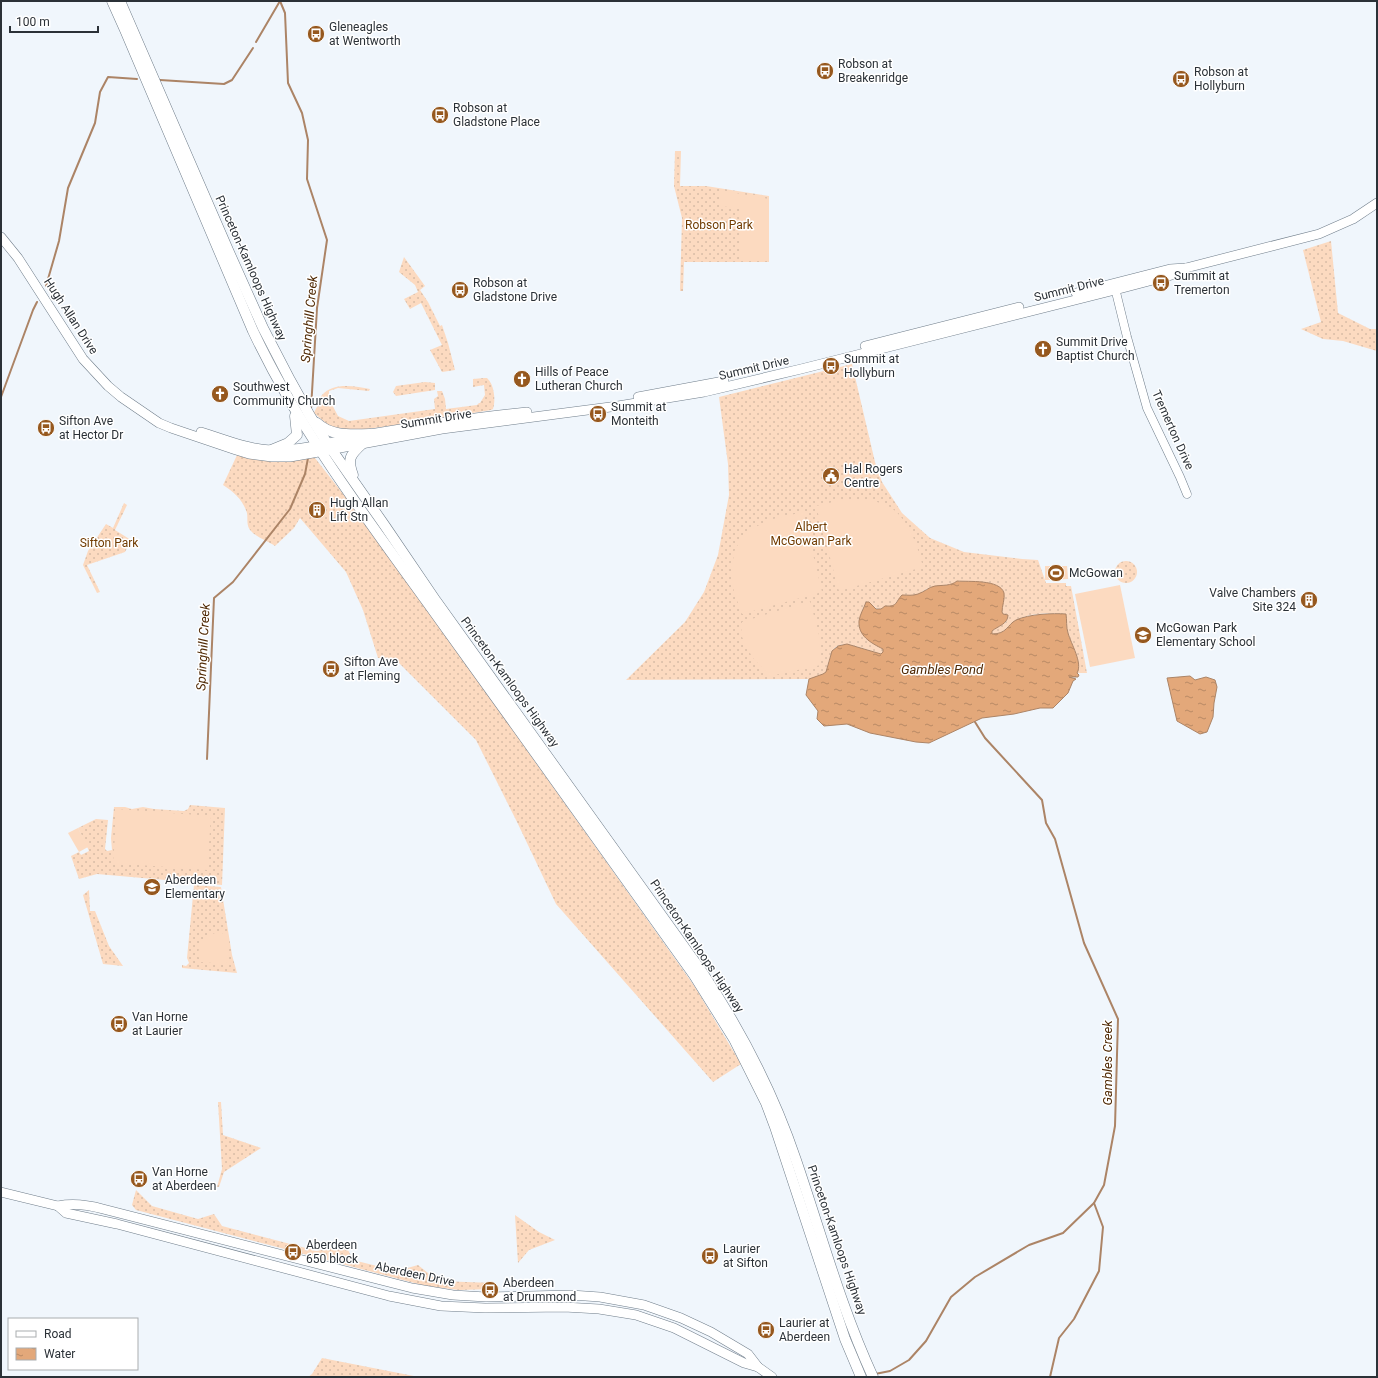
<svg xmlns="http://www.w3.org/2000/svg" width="1378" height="1378" font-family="Roboto,sans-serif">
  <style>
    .grass { fill: url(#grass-dots) }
    .garden { fill: #fcdac0 }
    .water { fill: url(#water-ripples); stroke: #ac8466 }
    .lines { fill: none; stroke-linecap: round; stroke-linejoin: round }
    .stream { stroke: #ac8466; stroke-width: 2 }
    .tertiary-casing { stroke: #6f7d8a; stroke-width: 9 }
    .secondary-casing { stroke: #6f7d8a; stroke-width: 10 }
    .primary-casing { stroke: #6f7d8a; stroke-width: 11 }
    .tertiary { stroke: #fff; stroke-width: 8 }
    .secondary { stroke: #fff; stroke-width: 9 }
    .primary { stroke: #fff; stroke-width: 10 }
    .labels { text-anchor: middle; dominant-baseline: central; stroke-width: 3; stroke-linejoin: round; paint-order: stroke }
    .poi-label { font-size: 12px; fill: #2b3137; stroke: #fff; text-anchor: start }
    .park-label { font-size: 12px; fill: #703b00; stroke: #fff }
    .street-label { font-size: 12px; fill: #2b3137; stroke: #fff }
    .water-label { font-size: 13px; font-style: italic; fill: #502a05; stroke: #fff }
  </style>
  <defs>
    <pattern id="grass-dots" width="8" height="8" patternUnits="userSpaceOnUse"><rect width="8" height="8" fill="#fcdac0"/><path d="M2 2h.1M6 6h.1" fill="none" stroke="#d8bca6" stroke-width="1.8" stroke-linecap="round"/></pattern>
    <pattern id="water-ripples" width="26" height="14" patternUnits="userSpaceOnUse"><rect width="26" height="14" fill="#e3a87a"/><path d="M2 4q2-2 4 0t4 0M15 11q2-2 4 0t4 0" fill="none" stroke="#b88965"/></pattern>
  </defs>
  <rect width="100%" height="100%" fill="#f0f6fc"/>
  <g class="grass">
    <polygon points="675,151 681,151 680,186 706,186 769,196 769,262 684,262 683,291 680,291 682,218 674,186"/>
    <polygon points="1331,241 1338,313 1370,329 1377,329 1377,351 1343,341 1323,339 1301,329 1321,322 1303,250"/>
    <polygon points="404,257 425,286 420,290 428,302 440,326 442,325 448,343 455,370 442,372 430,350 442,345 421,303 410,309 404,299 418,292 415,285 399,272"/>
    <path d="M852 364 875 462 882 482 902 513 930 538 964 552 1022 559 1038 560 1046 583H1066V586H1071L1087 673H1077C1083 663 1071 644 1068 633 1066 627 1067 620 1066 614 1051 612 1030 613 1016 620 1007 625 1006 634 992 634V631L1006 622 1008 617V615L1003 614 1002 612 1003 592 996 585 988 583 970 581H957L953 584 936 586 926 589 919 594 909 596 902 595 895 604 891 607H883L881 609 876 608 869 602H866L862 610 883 649V652L881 654C869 651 840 637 833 650 829 657 828 665 826 672L823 674 809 679 626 680 685 622 704 592 718 555 729 495 728 464 719 397Z"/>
    <path d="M484 378H487C494 384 496 400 493 409L491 410 398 425 341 432 327 424 314 413C315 410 317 407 319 404 320 401 319 398 322 395 333 382 355 386 370 389L369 391 338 388 329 391V396L328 397 338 416 349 421 435 409 434 399 438 396 437 391H442L445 399 446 409 477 405 479 403H480L485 395 484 385 473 387V379Z"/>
    <polygon points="425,382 435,383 435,390 396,396 393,392 396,386"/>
    <path d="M238 453 315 458 390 554 475 675 529 753 695 987 741 1064 713 1082 556 904 518 824 476 740 399 663 386 658H378L363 610 346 572 300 518 294 528 275 546C269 542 256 537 251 531 246 526 248 519 247 513 243 500 234 492 223 485Z"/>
    <polygon points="124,503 127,505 115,530 131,540 125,552 87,565 100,592 97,593 83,565 88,551 106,524 113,528"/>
    <circle cx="1126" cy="572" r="11"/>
    <polygon points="190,805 225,808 222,885 97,874 79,879 71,856 79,852 81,855 89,851 78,828 96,819 108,820 105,849 107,851 112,850 111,838 114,807 125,807 132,809 143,807 154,809 184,811 188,809"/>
    <polygon points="194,885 221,887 232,955 237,973 182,968 182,965 186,966 189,963 187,958"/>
    <polygon points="89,890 90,911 95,911 109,946 123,966 103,964 83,895"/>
    <polygon points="218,1102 221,1102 223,1135 261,1148 224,1172 219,1187 217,1187 222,1169"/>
    <polygon points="136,1190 152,1206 198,1219 214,1214 222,1226 317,1251 345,1244 353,1260 397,1271 418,1265 438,1281 494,1283 494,1289 459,1290 426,1286 136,1210 132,1205"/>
    <polygon points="515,1215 539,1232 555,1240 529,1250 518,1263"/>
    <polygon points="322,1358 419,1377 308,1377 312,1374"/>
  </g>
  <g class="garden">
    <polygon points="719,190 769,199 769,261 739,261 739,208 719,206"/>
    <path d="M846 499C856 500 867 500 877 502 905 507 917 543 923 567L839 591 816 506Z"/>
    <polygon points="803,512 822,592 742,614 734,592 731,571 735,549 748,531 769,520"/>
    <polygon points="1045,566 1067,566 1068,579 1045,580"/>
    <polygon points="1120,585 1135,658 1090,667 1075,594"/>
    <polygon points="810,601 819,635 821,665 770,676 752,657 741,635 742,622"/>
    <polygon points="117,809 211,816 207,870 113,863"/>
    <polygon points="78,828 88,847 79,852 68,833"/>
    <path d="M215 933H222L228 935 229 960 226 964 200 962C195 948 202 938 215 933Z"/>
  </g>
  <g class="water">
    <path d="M957 581C968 582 1000 579 1004 593 1005 599 1002 606 1002 612L1003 614 1008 615C1008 624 998 626 992 631V634C1007 634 1007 625 1016 620 1029 614 1053 613 1066 614 1067 620 1066 627 1068 633 1071 644 1083 663 1077 673L1079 675 1078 677H1069L1076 679 1073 681 1068 693 1053 708H1040L1014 714 982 718 929 743 916 742 870 733 847 724 824 726 817 719 818 711 806 695 809 679 823 674 826 672 832 651 838 646 847 644 881 654 883 652V649C871 643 858 636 859 621 860 614 864 608 866 602H869L876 609H881L885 606C898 607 895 602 902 595 908 595 912 596 918 594 924 592 929 587 935 586 943 585 951 586 957 581Z"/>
    <polygon points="1190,676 1195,680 1206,677 1215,680 1217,687 1214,703 1213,717 1207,732 1200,734 1177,721 1167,678"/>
  </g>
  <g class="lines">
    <g class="stream">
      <polyline points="280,1 285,13 288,83 302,113 308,140 307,179 327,240 317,308 311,409"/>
      <polyline points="256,42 280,1"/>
      <polyline points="160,80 224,84 232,80 253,48"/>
      <polyline points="46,286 59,241 68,188 95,123 100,92 108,77 137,79"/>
      <polyline points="1,397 33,310 37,302"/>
      <polyline points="207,759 214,598 233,582 290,509 305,474 308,458"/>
      <polyline points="875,1374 890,1371 909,1360 926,1341 951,1297 975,1277 1029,1245 1063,1233 1094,1203 1104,1185 1115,1126 1118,1019 1084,943 1055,839 1046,823 1042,800 985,738 975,722"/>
      <polyline points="1050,1377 1059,1338 1074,1319 1099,1271 1103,1227 1094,1203"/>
    </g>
    <defs>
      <polyline id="tertiary" points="1114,284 1127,337 1147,408 1180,477 1187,494"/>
      <g id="secondary">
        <polyline points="1,237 18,258 83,359 108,386 121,397 159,423 171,428 236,450 249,454 272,457 290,457 313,453 442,429 618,406 704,392 801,369 1115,290 1172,275 1186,268"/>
        <polyline points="1076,293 1170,269 1186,268 1319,234 1353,219 1377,203"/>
        <polyline points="865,346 1019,307"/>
        <polyline points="638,397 724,381"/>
        <path d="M201 432C224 439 247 449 271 450 305 451 338 440 370 434 422 425 474 417 527 412"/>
        <polyline points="1,1192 58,1206 66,1213 117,1224 389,1296 441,1306 485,1308 564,1307 599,1309 636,1315 674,1328 744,1363 758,1367"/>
        <path d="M58 1206C73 1203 88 1205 103 1209L412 1288 453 1295 486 1297 571 1295 600 1297 644 1305 681 1318 711 1332 748 1354 758 1367 772 1377"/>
      </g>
      <g id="primary">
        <path d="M112 1 125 30 253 331C303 437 372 525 440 620 525 738 609 856 694 975L734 1039 766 1103 775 1127 845 1339 861 1377"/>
        <path d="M120 1 228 250 263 328 290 380 310 416 327 443 385 526 436 601 702 972C742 1032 773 1092 796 1160 821 1233 841 1308 873 1377"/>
        <path d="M317 423C332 437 352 434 370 434"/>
        <polyline points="271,450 288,443 297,435 295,416"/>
        <path d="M353 475C347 459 350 455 362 444"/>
      </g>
    </defs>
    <use href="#tertiary" class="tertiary-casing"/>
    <use href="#secondary" class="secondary-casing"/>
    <use href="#primary" class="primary-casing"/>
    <use href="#tertiary" class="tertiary"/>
    <use href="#secondary" class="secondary"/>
    <use href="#primary" class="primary"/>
  </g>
  <defs>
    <symbol id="bus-disc" viewBox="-11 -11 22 22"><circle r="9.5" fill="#96581e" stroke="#fff"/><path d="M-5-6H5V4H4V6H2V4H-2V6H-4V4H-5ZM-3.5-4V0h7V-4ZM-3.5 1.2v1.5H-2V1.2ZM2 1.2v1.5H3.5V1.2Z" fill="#fff"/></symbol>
    <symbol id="church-disc" viewBox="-11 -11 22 22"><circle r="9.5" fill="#96581e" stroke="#fff"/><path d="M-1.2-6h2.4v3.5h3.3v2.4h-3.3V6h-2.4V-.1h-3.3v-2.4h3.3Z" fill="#fff"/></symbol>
    <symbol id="civic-disc" viewBox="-11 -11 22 22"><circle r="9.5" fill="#96581e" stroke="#fff"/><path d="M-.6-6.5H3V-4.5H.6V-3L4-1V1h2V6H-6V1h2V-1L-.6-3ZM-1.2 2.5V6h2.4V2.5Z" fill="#fff"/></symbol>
    <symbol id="building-disc" viewBox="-11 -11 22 22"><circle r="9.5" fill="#96581e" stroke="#fff"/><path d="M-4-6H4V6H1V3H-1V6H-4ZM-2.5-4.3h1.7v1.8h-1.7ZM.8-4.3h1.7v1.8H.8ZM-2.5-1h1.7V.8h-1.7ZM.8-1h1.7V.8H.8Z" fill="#fff"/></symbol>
    <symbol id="stadium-disc" viewBox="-11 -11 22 22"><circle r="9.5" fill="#96581e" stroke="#fff"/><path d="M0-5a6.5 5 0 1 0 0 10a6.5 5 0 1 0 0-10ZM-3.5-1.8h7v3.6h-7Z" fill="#fff"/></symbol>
    <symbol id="school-disc" viewBox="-11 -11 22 22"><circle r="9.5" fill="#96581e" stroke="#fff"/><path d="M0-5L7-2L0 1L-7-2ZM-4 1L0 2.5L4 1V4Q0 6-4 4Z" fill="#fff"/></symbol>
  </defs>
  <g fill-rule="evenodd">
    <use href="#bus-disc" x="306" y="24" width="20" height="20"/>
    <use href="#bus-disc" x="815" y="61" width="20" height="20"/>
    <use href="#bus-disc" x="1171" y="69" width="20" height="20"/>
    <use href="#bus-disc" x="430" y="105" width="20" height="20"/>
    <use href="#bus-disc" x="1151" y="273" width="20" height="20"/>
    <use href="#bus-disc" x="450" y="280" width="20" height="20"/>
    <use href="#church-disc" x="1033" y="339" width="20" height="20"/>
    <use href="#bus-disc" x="821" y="356" width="20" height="20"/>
    <use href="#church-disc" x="512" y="369" width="20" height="20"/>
    <use href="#church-disc" x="210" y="384" width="20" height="20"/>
    <use href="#bus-disc" x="588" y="404" width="20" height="20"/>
    <use href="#bus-disc" x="36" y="418" width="20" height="20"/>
    <use href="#civic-disc" x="821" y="466" width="20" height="20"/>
    <use href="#building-disc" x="307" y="500" width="20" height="20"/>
    <use href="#stadium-disc" x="1046" y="563" width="20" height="20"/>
    <use href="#building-disc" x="1299" y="590" width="20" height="20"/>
    <use href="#school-disc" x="1133" y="625" width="20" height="20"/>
    <use href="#bus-disc" x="321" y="659" width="20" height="20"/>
    <use href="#school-disc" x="142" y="877" width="20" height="20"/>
    <use href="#bus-disc" x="109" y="1014" width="20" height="20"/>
    <use href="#bus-disc" x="129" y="1169" width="20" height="20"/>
    <use href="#bus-disc" x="283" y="1242" width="20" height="20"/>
    <use href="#bus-disc" x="700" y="1246" width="20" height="20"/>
    <use href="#bus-disc" x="480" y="1280" width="20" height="20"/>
    <use href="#bus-disc" x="756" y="1320" width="20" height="20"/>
  </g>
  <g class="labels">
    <g class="poi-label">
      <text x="329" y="27">Gleneagles<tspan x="329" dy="14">at Wentworth</tspan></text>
      <text x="838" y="64">Robson at<tspan x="838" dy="14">Breakenridge</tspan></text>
      <text x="1194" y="72">Robson at<tspan x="1194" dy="14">Hollyburn</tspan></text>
      <text x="453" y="108">Robson at<tspan x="453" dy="14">Gladstone Place</tspan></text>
      <text x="1174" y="276">Summit at<tspan x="1174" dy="14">Tremerton</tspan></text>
      <text x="473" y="283">Robson at<tspan x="473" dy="14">Gladstone Drive</tspan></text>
      <text x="1056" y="342">Summit Drive<tspan x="1056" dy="14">Baptist Church</tspan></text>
      <text x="844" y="359">Summit at<tspan x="844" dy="14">Hollyburn</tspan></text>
      <text x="535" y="372">Hills of Peace<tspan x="535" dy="14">Lutheran Church</tspan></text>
      <text x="233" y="387">Southwest<tspan x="233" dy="14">Community Church</tspan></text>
      <text x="611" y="407">Summit at<tspan x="611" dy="14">Monteith</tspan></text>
      <text x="59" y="421">Sifton Ave<tspan x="59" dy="14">at Hector Dr</tspan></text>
      <text x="844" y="469">Hal Rogers<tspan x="844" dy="14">Centre</tspan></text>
      <text x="330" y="503">Hugh Allan<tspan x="330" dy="14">Lift Stn</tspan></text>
      <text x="1069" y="573">McGowan</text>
      <text x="1296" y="593" text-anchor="end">Valve Chambers<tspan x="1296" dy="14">Site 324</tspan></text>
      <text x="1156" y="628">McGowan Park<tspan x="1156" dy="14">Elementary School</tspan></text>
      <text x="344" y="662">Sifton Ave<tspan x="344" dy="14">at Fleming</tspan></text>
      <text x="165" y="880">Aberdeen<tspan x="165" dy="14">Elementary</tspan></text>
      <text x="132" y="1017">Van Horne<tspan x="132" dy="14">at Laurier</tspan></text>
      <text x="152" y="1172">Van Horne<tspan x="152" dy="14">at Aberdeen</tspan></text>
      <text x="306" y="1245">Aberdeen<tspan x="306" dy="14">650 block</tspan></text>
      <text x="723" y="1249">Laurier<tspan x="723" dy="14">at Sifton</tspan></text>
      <text x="503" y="1283">Aberdeen<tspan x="503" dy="14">at Drummond</tspan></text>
      <text x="779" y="1323">Laurier at<tspan x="779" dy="14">Aberdeen</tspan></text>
    </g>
    <g class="park-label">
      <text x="719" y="225">Robson Park</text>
      <text x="811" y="527">Albert<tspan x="811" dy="14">McGowan Park</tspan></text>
      <text x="109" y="543">Sifton Park</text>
    </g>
    <g class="street-label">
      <text transform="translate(251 268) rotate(66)">Princeton-Kamloops Highway</text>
      <text transform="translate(1069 289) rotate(-14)">Summit Drive</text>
      <text transform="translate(71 316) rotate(57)">Hugh Allan Drive</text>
      <text transform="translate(754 368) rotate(-13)">Summit Drive</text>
      <text transform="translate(436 419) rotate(-9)">Summit Drive</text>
      <text transform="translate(1173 430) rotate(66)">Tremerton Drive</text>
      <text transform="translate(510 682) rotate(54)">Princeton-Kamloops Highway</text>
      <text transform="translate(697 946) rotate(56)">Princeton-Kamloops Highway</text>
      <text transform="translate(837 1240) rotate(71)">Princeton-Kamloops Highway</text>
      <text transform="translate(415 1274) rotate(12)">Aberdeen Drive</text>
    </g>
    <g class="water-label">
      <text transform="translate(309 319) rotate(-85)">Springhill Creek</text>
      <text transform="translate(203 647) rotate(-87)">Springhill Creek</text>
      <text x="942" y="669">Gambles Pond</text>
      <text transform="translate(1107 1063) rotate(-90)">Gambles Creek</text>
    </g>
  </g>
  <rect width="1378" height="1378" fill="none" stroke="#2b3137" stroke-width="4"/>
  <rect x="8" y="1318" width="130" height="52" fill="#ffffff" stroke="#aaadaf"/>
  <rect x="16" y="1331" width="20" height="6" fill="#ffffff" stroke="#aaadaf"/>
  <text x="44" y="1338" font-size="12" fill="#2b3137">Road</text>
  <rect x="16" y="1348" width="20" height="12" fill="url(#water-ripples)" stroke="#aaadaf"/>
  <text x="44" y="1358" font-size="12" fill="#2b3137">Water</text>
  <path d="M10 26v6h88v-6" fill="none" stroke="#2b3137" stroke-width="2"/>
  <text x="16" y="26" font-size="12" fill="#2b3137" stroke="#ffffff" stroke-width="3" paint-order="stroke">100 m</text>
</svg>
